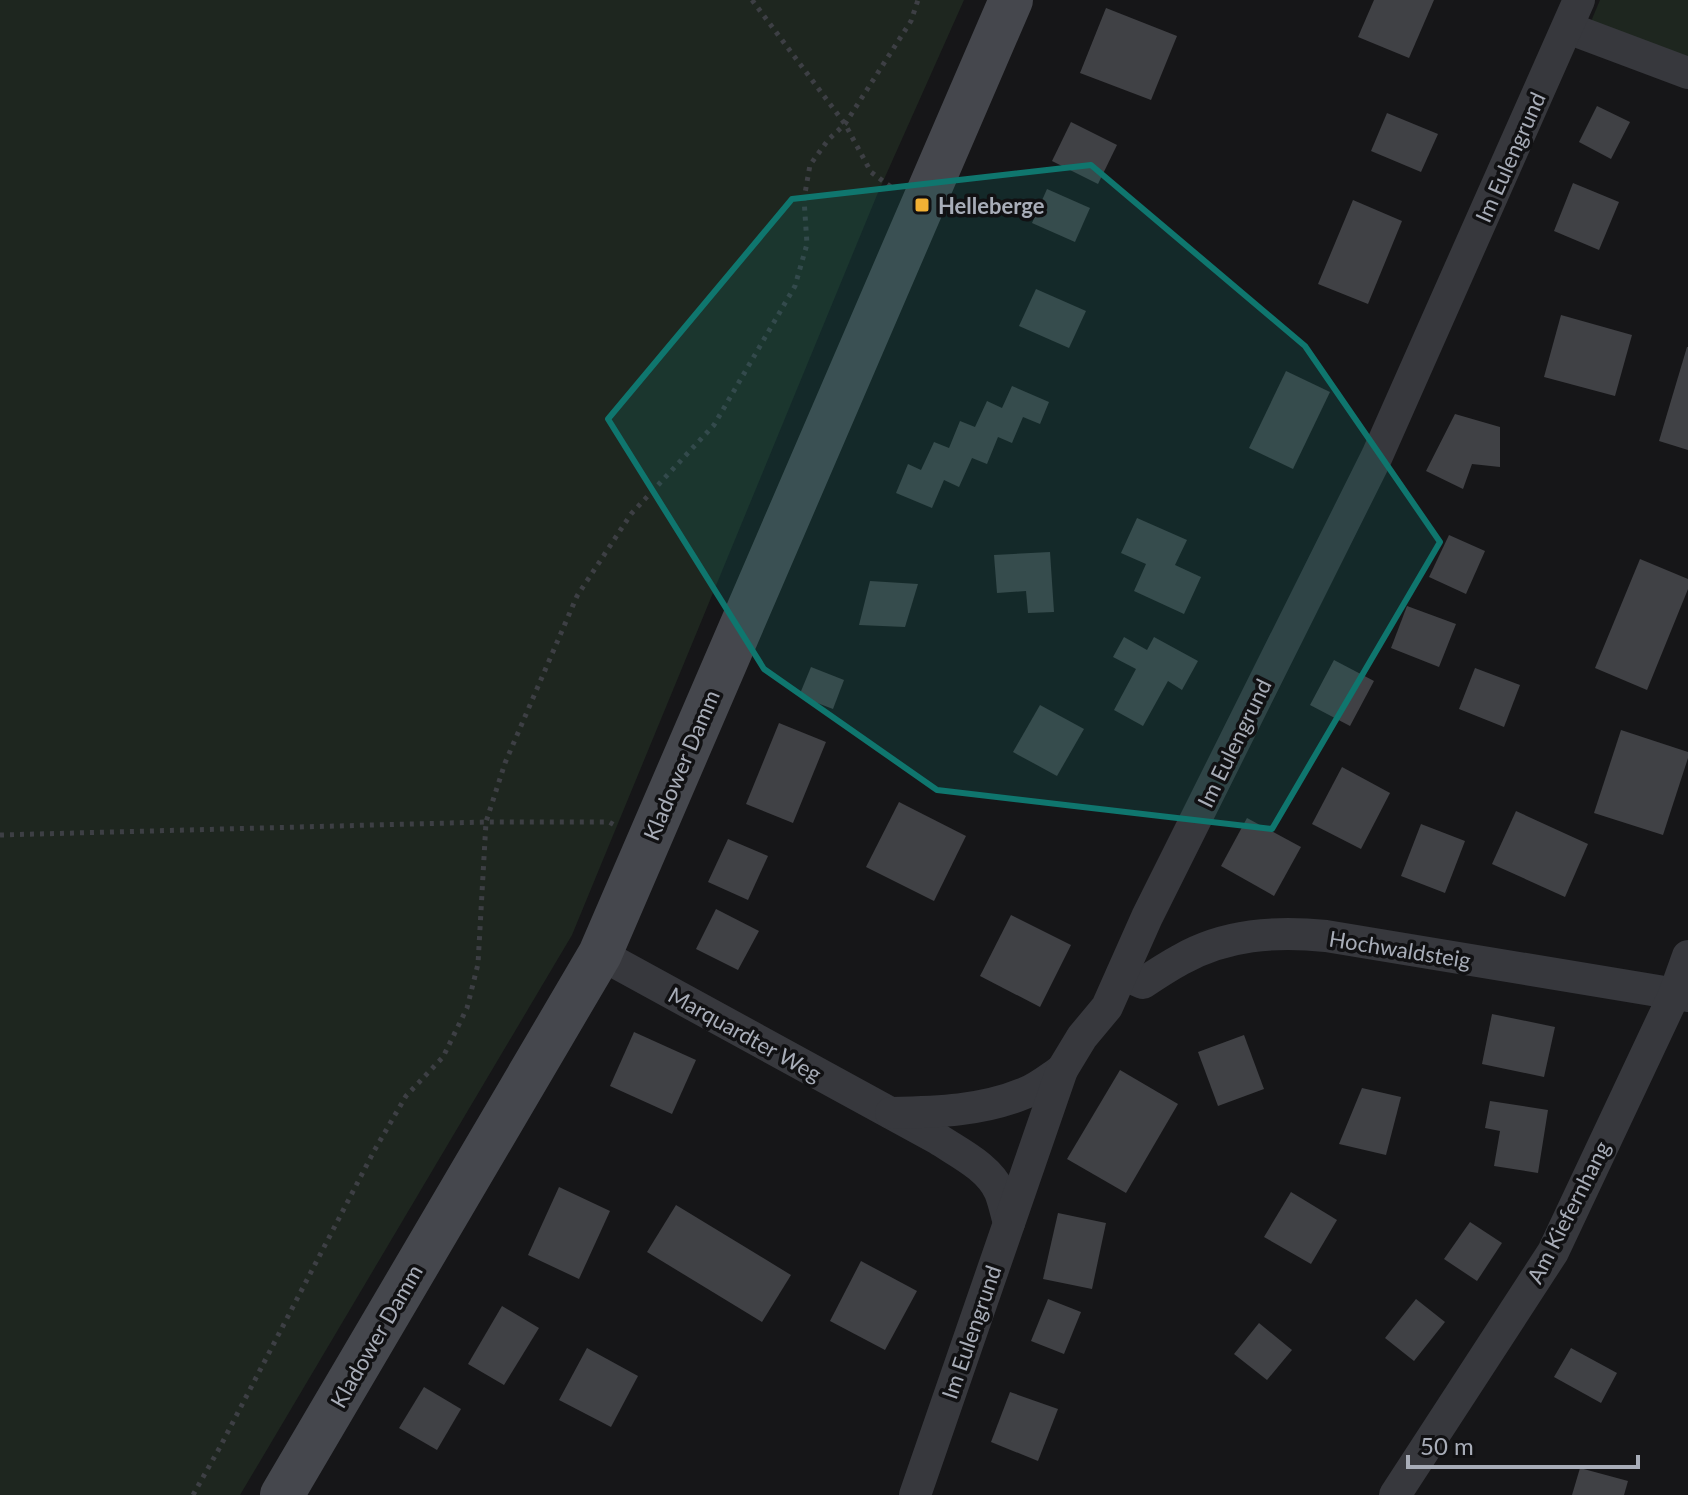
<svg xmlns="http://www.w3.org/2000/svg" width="1688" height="1495" font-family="Lato,sans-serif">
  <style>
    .green { fill: #1e261f }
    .building { fill: #404145 }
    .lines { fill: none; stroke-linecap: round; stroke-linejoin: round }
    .path { stroke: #3d3f44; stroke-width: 5; stroke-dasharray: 4 6; stroke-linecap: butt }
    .street { stroke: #37383d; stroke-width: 32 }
    .secondary { stroke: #45474d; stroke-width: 44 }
    .marked { fill: #0f766e; fill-opacity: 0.2; stroke: #0f766e; stroke-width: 6; stroke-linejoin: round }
    .poi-dot { fill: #f2b134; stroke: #111113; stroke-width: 3 }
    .labels { text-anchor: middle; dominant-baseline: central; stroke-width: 7; stroke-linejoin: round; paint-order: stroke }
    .street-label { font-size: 22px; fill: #a8adb8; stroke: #111113 }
    .poi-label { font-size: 22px; font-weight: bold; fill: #a8adb8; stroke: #111113; text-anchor: start }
  </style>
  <rect width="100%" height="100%" fill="#161618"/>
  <g class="green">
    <polygon points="0,0 964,0 877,195 572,935 240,1495 0,1495"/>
    <polygon points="1600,0 1688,0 1688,63 1587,31"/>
  </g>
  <g class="building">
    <polygon points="1374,0 1434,0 1409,58 1358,37"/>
    <polygon points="1106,8 1177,36 1151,100 1080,73"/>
    <polygon points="1597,106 1630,122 1611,159 1579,142"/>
    <polygon points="1387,113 1438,134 1421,172 1371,151"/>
    <polygon points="1071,122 1117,145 1098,184 1052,161"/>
    <polygon points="1573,183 1619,202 1599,250 1554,231"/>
    <polygon points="1047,189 1090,208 1075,242 1032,223"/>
    <polygon points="1353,200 1402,221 1368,304 1318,284"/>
    <polygon points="1036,289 1086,311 1069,348 1019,326"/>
    <polygon points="1561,315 1632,335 1615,396 1544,377"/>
    <polygon points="1687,347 1688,347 1688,450 1659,441"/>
    <polygon points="1286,371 1330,392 1293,469 1249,448"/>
    <polygon points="1012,386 1049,402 1040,424 1023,417 1012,443 998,437 987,464 972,458 959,487 944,480 932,508 896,493 908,464 921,470 934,442 949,448 960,421 975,427 987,401 1002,408"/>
    <polygon points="1455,414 1500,427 1500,467 1472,464 1463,489 1426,471"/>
    <polygon points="1137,518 1187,540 1175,565 1201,577 1184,614 1134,591 1146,564 1121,553"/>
    <polygon points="1449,535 1485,551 1466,594 1429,577"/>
    <polygon points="1050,552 1054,612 1028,613 1026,591 997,593 994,555"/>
    <polygon points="1640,559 1688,579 1688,589 1647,690 1595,668"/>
    <polygon points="870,581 918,584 905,627 859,625"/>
    <polygon points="1407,606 1456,624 1439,667 1391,648"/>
    <polygon points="1124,637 1147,650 1154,637 1198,661 1182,690 1168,681 1143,726 1114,710 1136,669 1113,657"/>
    <polygon points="1334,660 1374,681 1350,726 1310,705"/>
    <polygon points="811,667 844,680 833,709 799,696"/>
    <polygon points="1475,668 1520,685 1504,727 1459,709"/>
    <polygon points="1040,705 1084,729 1057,776 1013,752"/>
    <polygon points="779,723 826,742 793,823 746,804"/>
    <polygon points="1621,730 1688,752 1688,758 1663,835 1594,813"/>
    <polygon points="1342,767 1390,793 1361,849 1312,824"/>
    <polygon points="899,802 966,836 934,901 866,867"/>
    <polygon points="1516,811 1588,844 1565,897 1492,864"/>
    <polygon points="1247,818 1301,847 1274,896 1221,866"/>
    <polygon points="1421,824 1465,841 1445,893 1401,876"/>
    <polygon points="728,839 768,856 748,900 708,882"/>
    <polygon points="716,909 759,931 738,970 696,949"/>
    <polygon points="1011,915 1071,945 1040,1007 980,976"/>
    <polygon points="1492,1014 1555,1027 1544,1077 1482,1064"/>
    <polygon points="634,1032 696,1060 672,1114 610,1086"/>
    <polygon points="1244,1035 1264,1089 1218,1106 1198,1052"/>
    <polygon points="1120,1070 1178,1104 1126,1193 1067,1159"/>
    <polygon points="1362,1088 1401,1097 1386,1155 1339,1144"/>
    <polygon points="1490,1101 1548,1110 1538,1173 1494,1166 1500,1131 1485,1128"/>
    <polygon points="559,1187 610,1211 579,1279 528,1255"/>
    <polygon points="1291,1192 1337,1220 1311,1264 1264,1237"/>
    <polygon points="676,1205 791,1275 762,1322 647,1252"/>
    <polygon points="1058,1213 1106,1223 1092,1289 1043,1279"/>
    <polygon points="1470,1222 1502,1243 1477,1281 1444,1259"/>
    <polygon points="861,1261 917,1291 885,1350 830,1321"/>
    <polygon points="1048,1299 1081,1312 1064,1354 1031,1341"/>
    <polygon points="1416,1299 1445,1322 1414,1361 1385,1338"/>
    <polygon points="502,1306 539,1328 504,1385 468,1364"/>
    <polygon points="1259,1323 1292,1350 1267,1380 1234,1354"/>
    <polygon points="587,1348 638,1376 611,1427 559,1400"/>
    <polygon points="1571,1348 1617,1373 1601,1403 1554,1377"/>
    <polygon points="424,1387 461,1409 437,1450 399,1428"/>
    <polygon points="1010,1392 1058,1409 1038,1461 991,1442"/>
    <polygon points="1580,1468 1628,1481 1624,1495 1572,1495"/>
  </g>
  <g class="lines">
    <g class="path">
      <polyline points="752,0 845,124 871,172 891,187"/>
      <polyline points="0,835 486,822 609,822 618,827"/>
      <polyline points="193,1495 220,1447 374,1151 406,1096 443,1057 467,1008 478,964 486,822 505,763 577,596 631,514 714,425 795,286 807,244 804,199 810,165 828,140 845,124 911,21 918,0"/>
    </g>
    <g class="street">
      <polyline points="1568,28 1688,73"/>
      <path d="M600 954 938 1139C959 1153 989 1167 1000 1192 1004 1202 1006 1213 1009 1223"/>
      <path d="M1122 974 1143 983C1155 975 1167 967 1180 960 1225 934 1276 931 1326 936L1688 996"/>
      <path d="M891 1113C937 1112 982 1111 1025 1093 1038 1088 1050 1078 1062 1070"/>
      <polyline points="915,1495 1062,1070 1082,1037 1107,1007 1147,917 1377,456 1579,0"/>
      <polyline points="1395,1495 1553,1252 1674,995 1688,956"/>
    </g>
    <polyline class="secondary" points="282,1495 600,954 1011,0"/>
  </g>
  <path class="marked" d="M1091 165 1305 346 1440 542 1272 829 937 790 764 669 608 419 792 199Z"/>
  <rect class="poi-dot" x="914" y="197" width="16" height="16" rx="4"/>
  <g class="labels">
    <g class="street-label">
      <text transform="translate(1510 157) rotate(-66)">Im Eulengrund</text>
      <text transform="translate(1234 743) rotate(-64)">Im Eulengrund</text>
      <text transform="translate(681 765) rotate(-67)">Kladower Damm</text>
      <text transform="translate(1400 949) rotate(9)">Hochwaldsteig</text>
      <text transform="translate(745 1034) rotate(29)">Marquardter Weg</text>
      <text transform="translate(1568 1212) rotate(-63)">Am Kiefernhang</text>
      <text transform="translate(971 1332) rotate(-71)">Im Eulengrund</text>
      <text transform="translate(376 1336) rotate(-60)">Kladower Damm</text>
    </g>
    <g class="poi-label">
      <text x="938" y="205">Helleberge</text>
    </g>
  </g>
  <path d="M1408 1455v12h230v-12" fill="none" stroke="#a8adb8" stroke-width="4"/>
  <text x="1420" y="1455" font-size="24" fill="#a8adb8" stroke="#111113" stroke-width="6" paint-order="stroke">50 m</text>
</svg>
